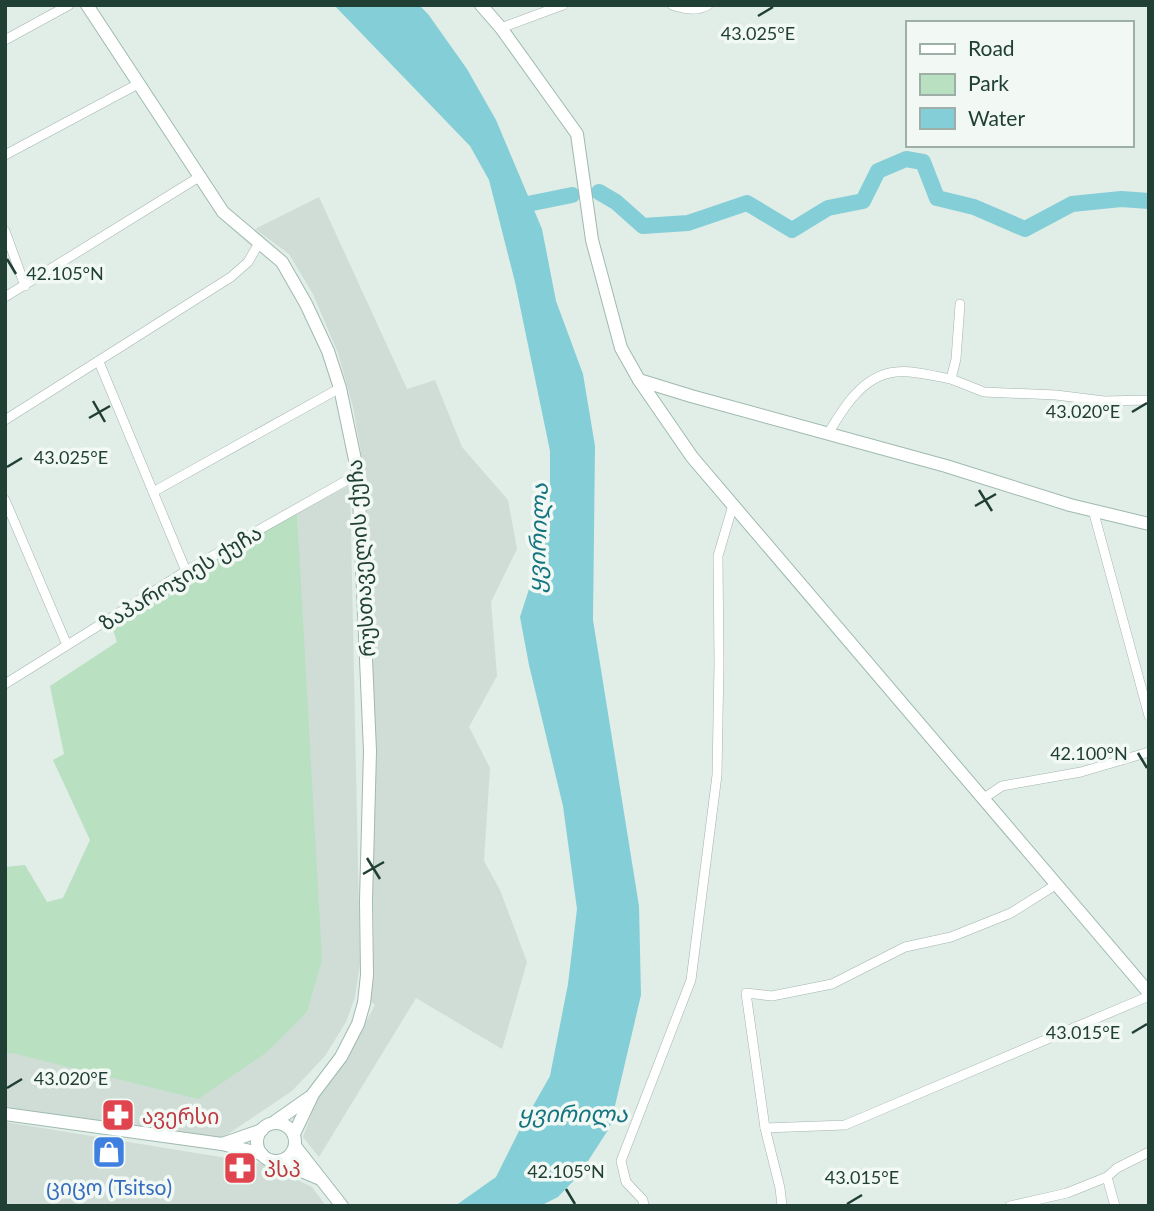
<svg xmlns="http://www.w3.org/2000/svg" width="1154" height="1211" font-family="Lato,'Noto Sans Georgian',sans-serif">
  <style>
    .built { fill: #cfddd6 }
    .green { fill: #b8e0c1 }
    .water { fill: #84ced7 }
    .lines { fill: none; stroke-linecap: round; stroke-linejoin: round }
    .river { stroke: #84ced7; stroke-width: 16 }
    .street-casing { stroke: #a3b5ae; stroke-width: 10 }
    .secondary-casing { stroke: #9ebaaf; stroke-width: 14 }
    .street { stroke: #fff; stroke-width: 9 }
    .secondary { stroke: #fff; stroke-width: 12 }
    .ticks { fill: none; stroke: #203f35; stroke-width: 2.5 }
    .labels { text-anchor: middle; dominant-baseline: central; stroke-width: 7; stroke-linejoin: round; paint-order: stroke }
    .street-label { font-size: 21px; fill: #203f35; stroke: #f2f9f5 }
    .health-label { font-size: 21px; fill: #be3a42; stroke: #f2f9f5; text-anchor: start }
    .shop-label { font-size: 21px; fill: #366cbe; stroke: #f2f9f5 }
    .water-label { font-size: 23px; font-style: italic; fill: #157480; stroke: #f2f9f5 }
    .ticks-label { font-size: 18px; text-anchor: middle; fill: #203f35; stroke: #f2f9f5; stroke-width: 7; stroke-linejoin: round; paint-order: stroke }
  </style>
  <rect width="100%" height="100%" fill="#e1ede7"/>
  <g class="built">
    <polygon points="319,197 407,389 435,380 462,447 508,500 517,549 491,602 497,676 469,727 490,768 484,861 500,890 527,962 502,1049 416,998 319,1157 303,1137 316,1101 345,1060 375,1005 369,1000 374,950 366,482 353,407 338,353 313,294 289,254 255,229"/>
    <polygon points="350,485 360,963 355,997 346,1022 325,1056 292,1091 222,1138 5,1107 5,1053 12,1053 302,618 297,513"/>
    <polygon points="5,1122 264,1164 312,1187 326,1206 5,1206"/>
  </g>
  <polygon class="green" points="297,513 322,960 307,1012 266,1053 198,1099 12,1053 5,1053 5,867 25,865 47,902 63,898 90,840 53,760 64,754 50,686 117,642 112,626 177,582"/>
  <polygon class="water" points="334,5 419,5 428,14 467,69 496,120 542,229 556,301 583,374 595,446 593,620 639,906 641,995 610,1127 579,1175 558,1197 540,1206 455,1206 496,1177 521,1127 550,1076 568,984 577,909 563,806 529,665 520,617 550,524 550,451 515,282 489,180 470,146"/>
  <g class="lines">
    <g class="river">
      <polyline points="599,192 616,202 643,226 688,223 747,203 792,230 828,208 863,201 878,171 906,159 923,162 937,198 974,207 1025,229 1072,204 1121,199 1149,201"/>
      <polyline points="513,207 572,195"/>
    </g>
    <defs>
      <g id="street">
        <path d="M672 5C684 9 696 12 708 5"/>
        <polyline points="501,28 563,5"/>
        <polyline points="5,40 69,5"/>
        <polyline points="5,155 138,84"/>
        <polyline points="5,231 25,286"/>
        <polyline points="5,297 199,177"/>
        <polyline points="99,362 186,571"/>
        <polyline points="951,379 984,392 1056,395 1104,401 1149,400"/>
        <polyline points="5,420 231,277 248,262 259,243"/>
        <path d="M828 434C843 408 863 375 896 372 913 370 934 376 951 379L956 359 960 304"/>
        <polyline points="153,492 340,388"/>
        <polyline points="5,500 67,645"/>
        <polyline points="1093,510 1149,716"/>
        <polyline points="5,684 186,571 358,474"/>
        <polyline points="984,798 1002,786 1081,772 1149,752"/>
        <polyline points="765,1128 845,1125 1149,996"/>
        <polyline points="1107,1177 1115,1206"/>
        <polyline points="644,1206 643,1200 626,1182 621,1161 691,980 717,775 719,664 718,556 733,505"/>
        <polyline points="782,1206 780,1188 765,1128 746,993 772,996 832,984 905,947 951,937 1011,913 1057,884"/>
        <polyline points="1010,1206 1067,1193 1107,1177 1117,1168 1149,1152"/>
      </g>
      <g id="secondary">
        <polyline points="87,5 223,212 282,262 306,304 328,351 340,388 358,474 370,751 366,901 367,975 364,1003 358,1024 341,1057 313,1094 294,1134"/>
        <polyline points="481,5 501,28 577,134 592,240 621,348 639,380 692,457 1149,993"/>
        <polyline points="639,380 691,396 946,466 1070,505 1149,524"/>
        <polyline points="5,1114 222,1144 262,1154"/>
        <polyline points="273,1123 310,1097"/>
        <circle cx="276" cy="1142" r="19"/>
        <polyline points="222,1144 262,1130"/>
        <polyline points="295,1146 342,1206"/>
        <polyline points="278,1161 318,1178"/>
      </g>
    </defs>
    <use href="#street" class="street-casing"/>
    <use href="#secondary" class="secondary-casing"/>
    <use href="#street" class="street"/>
    <use href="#secondary" class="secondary"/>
  </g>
  <path class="ticks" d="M758 16 773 7M7 259 16 274M93 401 105 422M1132 412 1147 403M89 418 110 406M7 467 22 458M979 490 992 511M975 506 996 494M1138 753 1147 768M367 858 380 879M363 874 384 862M1132 1033 1147 1024M7 1088 22 1079M566 1189 575 1204M847 1204 862 1195"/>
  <defs>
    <symbol id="pharmacy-square" viewBox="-11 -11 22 22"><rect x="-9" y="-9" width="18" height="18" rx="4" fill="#e0444e" stroke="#f2f9f5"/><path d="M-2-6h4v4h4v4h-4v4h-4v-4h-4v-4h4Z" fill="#fff"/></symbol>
    <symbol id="shop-square" viewBox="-11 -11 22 22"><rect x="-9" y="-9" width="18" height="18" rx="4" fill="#3f7fe0" stroke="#f2f9f5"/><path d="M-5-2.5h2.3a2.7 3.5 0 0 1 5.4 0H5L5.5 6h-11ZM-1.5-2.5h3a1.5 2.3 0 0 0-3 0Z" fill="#fff"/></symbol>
  </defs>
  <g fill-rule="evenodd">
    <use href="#pharmacy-square" x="99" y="1096" width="38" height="38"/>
    <use href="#shop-square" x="90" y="1133" width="38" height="38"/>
    <use href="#pharmacy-square" x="221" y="1149" width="38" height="38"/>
  </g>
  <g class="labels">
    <g class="street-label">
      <text transform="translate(360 558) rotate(-94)">რუსთაველის ქუჩა</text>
      <text transform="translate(180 577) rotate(-31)">ზაპაროჯიეს ქუჩა</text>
    </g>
    <g class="health-label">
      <text x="142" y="1115">ავერსი</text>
      <text x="264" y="1168">პსპ</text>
    </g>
    <g class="shop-label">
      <text x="109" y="1186">ციცო (Tsitso)</text>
    </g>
    <g class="water-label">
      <text transform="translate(537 538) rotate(-88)">ყვირილა</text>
      <text x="573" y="1113">ყვირილა</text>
    </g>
  </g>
  <g class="ticks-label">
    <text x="758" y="40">43.025°E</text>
    <text x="65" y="280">42.105°N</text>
    <text x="1083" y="418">43.020°E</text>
    <text x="71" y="464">43.025°E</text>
    <text x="1089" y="760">42.100°N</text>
    <text x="1083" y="1039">43.015°E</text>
    <text x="71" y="1085">43.020°E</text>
    <text x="566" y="1178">42.105°N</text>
    <text x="862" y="1184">43.015°E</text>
  </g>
  <rect width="1154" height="1211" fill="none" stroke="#203f35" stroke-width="14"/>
  <rect x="906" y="21" width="228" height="126" fill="#f2f9f5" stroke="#9eafa8" stroke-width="2"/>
  <rect x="920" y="44" width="35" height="10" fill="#ffffff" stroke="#9eafa8" stroke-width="2"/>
  <text x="968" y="56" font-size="21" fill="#203f35">Road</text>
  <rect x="920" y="74" width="35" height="21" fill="#b8e0c1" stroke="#9eafa8" stroke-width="2"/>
  <text x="968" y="91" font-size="21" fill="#203f35">Park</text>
  <rect x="920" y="108" width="35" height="21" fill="#84ced7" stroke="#9eafa8" stroke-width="2"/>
  <text x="968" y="126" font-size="21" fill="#203f35">Water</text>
</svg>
